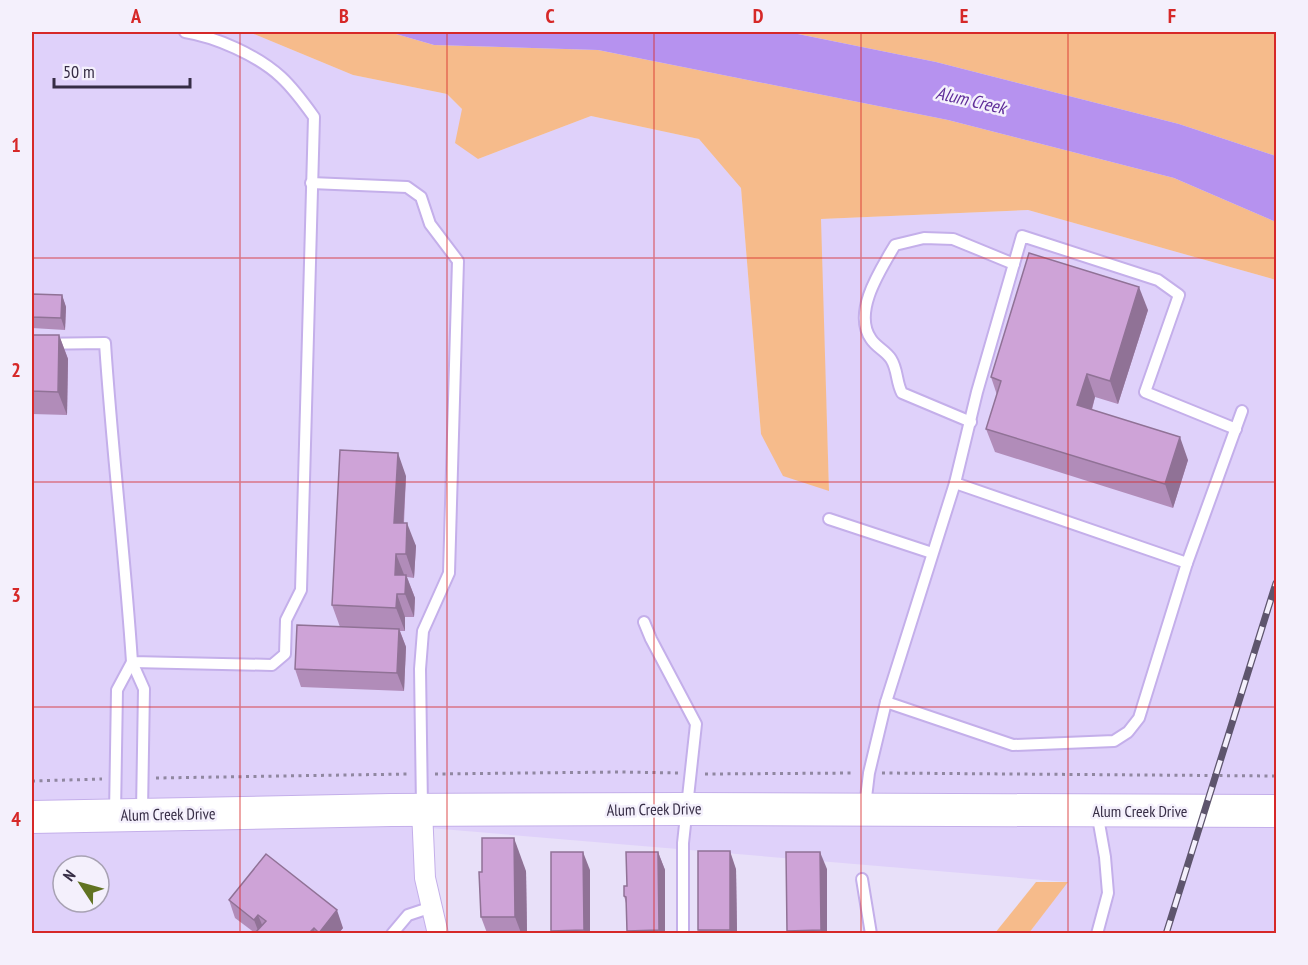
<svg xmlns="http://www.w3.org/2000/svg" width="1308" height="965" font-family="'PT Sans Narrow',sans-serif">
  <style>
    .built { fill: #dfd1fa; fill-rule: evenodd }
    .green { fill: #f6bb8b }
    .water { fill: #b692ef }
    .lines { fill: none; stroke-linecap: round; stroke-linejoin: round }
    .lane-casing { stroke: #c4afea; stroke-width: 14 }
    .street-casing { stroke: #c4afea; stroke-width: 22 }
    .primary-casing { stroke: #c4afea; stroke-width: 34 }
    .path { stroke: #9087a0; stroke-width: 3; stroke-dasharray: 3 4.5; stroke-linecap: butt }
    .lane { stroke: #fff; stroke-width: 10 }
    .street { stroke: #fff; stroke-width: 20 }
    .primary { stroke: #fff; stroke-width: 32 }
    .rail-casing { stroke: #5e556d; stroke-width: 7 }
    .rail { stroke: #f4f0fc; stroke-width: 4.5; stroke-dasharray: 14; stroke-linecap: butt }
    .wall { fill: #b18cb9 }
    .shaded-wall { fill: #907296 }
    .building { fill: #cea3d7; stroke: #907296; stroke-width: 1.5 }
    .grid { fill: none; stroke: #d62828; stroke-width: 1.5; stroke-opacity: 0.55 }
    .labels { text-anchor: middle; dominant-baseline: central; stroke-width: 5; stroke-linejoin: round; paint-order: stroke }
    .street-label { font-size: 16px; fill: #362d45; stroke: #f4f0fc }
    .water-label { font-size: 18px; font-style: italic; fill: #5f2d99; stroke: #f4f0fc }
    .neatline { fill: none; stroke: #d62828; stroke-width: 2 }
    .grid-label { font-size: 20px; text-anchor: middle; font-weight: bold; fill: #d62828 }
  </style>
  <rect width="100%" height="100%" fill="#e8e0f9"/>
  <path class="built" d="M32 32H249L353 75 447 94 462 109 478 159 591 116 699 139 741 187 761 434 829 490 820 219 1028 210 1276 280V933H1029L1067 882 418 827 437 933H32ZM63 866H99V902H63Z"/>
  <g class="green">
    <polygon points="249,32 389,32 434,45 598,50 948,120 1174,178 1276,222 1276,280 1028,210 821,219 829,491 783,476 761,434 741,188 699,139 591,116 478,159 455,143 462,109 447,94 353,75"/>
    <polygon points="788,32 1276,32 1276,156 1179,124 936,62"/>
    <polygon points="1036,882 1068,882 1029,933 995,933"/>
  </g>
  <polygon class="water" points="389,32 788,32 936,62 1179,124 1276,156 1276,222 1174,178 948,120 598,50 434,45"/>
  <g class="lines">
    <defs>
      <g id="lane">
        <polyline points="311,183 407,187 421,197 430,224 458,261 449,573 423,631 420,669 422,807"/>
        <path d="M32 344 105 343C112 450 125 556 132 662L272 665 285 654 286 620 301 590 314 117C304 103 294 89 281 77 257 55 216 37 185 32"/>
        <path d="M971 422 902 393C896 382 898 370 891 359 886 351 876 347 871 339 852 312 881 269 895 245L924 238 953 239 1014 264"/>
        <polyline points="955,483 1187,563"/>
        <polyline points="829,519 932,553"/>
        <polyline points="644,622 651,639 696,724 683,843 683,934"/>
        <polyline points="132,662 144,689 142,811"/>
        <polyline points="886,702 1013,745 1114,741 1128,732 1139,718 1187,563 1242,411"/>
        <polyline points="865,806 869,773 886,702 955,483 977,392 1022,236 1158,280 1179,295 1145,392 1236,429"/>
        <polyline points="115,814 117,690 132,662"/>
        <polyline points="862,879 871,934"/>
        <polyline points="392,934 408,915 432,907"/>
        <polyline points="1097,934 1108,893 1105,857 1097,812"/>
      </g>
      <polyline id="street" points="422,810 425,878 438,934"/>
      <polyline id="primary" points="32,817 391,810 685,809 1276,811"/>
    </defs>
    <use href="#lane" class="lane-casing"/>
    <use href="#street" class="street-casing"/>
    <use href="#primary" class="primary-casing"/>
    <g class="path">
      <polyline points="882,773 1276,776"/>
      <polyline points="435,774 620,772 678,773"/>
      <polyline points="705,774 855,773"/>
      <polyline points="156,778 408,774"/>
      <polyline points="32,781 102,779"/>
    </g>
    <use href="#lane" class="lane"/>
    <use href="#street" class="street"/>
    <use href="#primary" class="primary"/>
    <defs>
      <polyline id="rail" points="1166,934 1276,583"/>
    </defs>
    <use href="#rail" class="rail-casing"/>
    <use href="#rail" class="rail"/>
  </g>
  <g class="wall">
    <polygon points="32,294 62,295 66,307 65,330 32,328"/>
    <polygon points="1148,310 1118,404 1095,397 1092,410 1188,460 1173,508 995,452 986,429 997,395 991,377"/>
    <polygon points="32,335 59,335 68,359 67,415 32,414"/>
    <polygon points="406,476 404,523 416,546 414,578 407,577 415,598 414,617 405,617 405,631 400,631 406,647 404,691 301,687 295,669 340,627 332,605"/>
    <polygon points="658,852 665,870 665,933 628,933 627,931 626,903 624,896 627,886"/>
    <polygon points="736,869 737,933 699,933 698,930"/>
    <polygon points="827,869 827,933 788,933 787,931"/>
    <polygon points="590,870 590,933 552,933 551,931"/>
    <polygon points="526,871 527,933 487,933 481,917 482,872"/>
    <polygon points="229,900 343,928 339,933 255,933 235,918"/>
  </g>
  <g class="shaded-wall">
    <polygon points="1139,287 1148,310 1118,404 1110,381"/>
    <polygon points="62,295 66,307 65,330 61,318"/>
    <polygon points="59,335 68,359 67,415 58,392"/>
    <polygon points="1087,374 1095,397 1086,429 1077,405"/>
    <polygon points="1180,437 1188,460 1173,508 1165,484"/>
    <polygon points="398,453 406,476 402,546 394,523"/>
    <polygon points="407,523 416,546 414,578 406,554"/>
    <polygon points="396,554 405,577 395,575"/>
    <polygon points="406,575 415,598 414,617 405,594"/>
    <polygon points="397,594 405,617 405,631 396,608"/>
    <polygon points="399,629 406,647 404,691 397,673"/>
    <polygon points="514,838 526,871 527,933 521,933 515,917"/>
    <polygon points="730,851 736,869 737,933 731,933 730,930"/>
    <polygon points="583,852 590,870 590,933 585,933 584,930"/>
    <polygon points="658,852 665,870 665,933 660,933 659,930"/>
    <polygon points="820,852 827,869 827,933 822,933 821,930"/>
    <polygon points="337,910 343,928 339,933 319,933"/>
    <polygon points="258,915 265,932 259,933 254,920"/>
    <polygon points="314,928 315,933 309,933"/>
  </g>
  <g class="building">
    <polygon points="1029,253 1139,287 1110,381 1087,374 1077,405 1180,437 1165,484 986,429 1001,381 991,377"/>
    <polygon points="32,294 62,295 61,318 32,317"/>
    <polygon points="32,335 59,335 58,392 32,391"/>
    <polygon points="340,450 398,453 394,523 407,523 406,554 396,554 395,575 406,575 405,594 397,594 396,608 332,605"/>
    <polygon points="297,625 399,629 397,673 295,669"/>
    <polygon points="482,838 514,838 515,917 481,917 479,872 482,872"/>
    <rect x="698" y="851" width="32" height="79"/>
    <polygon points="551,852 583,852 584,930 551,931"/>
    <polygon points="626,852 658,852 659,930 627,931 626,897 624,896 624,886 627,886"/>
    <polygon points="786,852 820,852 821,930 787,931"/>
    <polygon points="266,854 337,910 319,933 314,928 309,933 255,933 266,921 258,915 254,920 229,900"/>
  </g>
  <path class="grid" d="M240 32V934M447 32V934M654 32V934M861 32V934M1068 32V934M32 258H1276M32 482H1276M32 707H1276"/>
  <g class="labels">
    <g class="street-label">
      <text transform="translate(654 809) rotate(-1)">Alum Creek Drive</text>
      <text x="1140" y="811">Alum Creek Drive</text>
      <text transform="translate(168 814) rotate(-1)">Alum Creek Drive</text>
    </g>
    <g class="water-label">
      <text transform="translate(971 100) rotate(13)">Alum Creek</text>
    </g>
  </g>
  <rect width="1308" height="965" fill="none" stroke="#f4f0fc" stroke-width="66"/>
  <g transform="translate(81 884) rotate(306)"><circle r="28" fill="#f4f0fc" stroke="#a8a2b3" stroke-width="1.5"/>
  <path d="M0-4.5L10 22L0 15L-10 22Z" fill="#617322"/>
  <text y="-9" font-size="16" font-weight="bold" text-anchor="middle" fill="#362d45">N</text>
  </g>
  <path d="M54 78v9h136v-9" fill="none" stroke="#362d45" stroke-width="3"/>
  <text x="63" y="78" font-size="18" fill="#362d45" stroke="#f4f0fc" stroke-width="4.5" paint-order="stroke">50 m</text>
  <rect x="33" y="33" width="1242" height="899" class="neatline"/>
  <g class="grid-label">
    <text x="136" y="23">A</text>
    <text x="344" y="23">B</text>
    <text x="550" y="23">C</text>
    <text x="758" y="23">D</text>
    <text x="964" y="23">E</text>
    <text x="1172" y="23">F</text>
    <text x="16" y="152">1</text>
    <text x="16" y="377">2</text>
    <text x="16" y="602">3</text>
    <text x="16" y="826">4</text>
  </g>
</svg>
